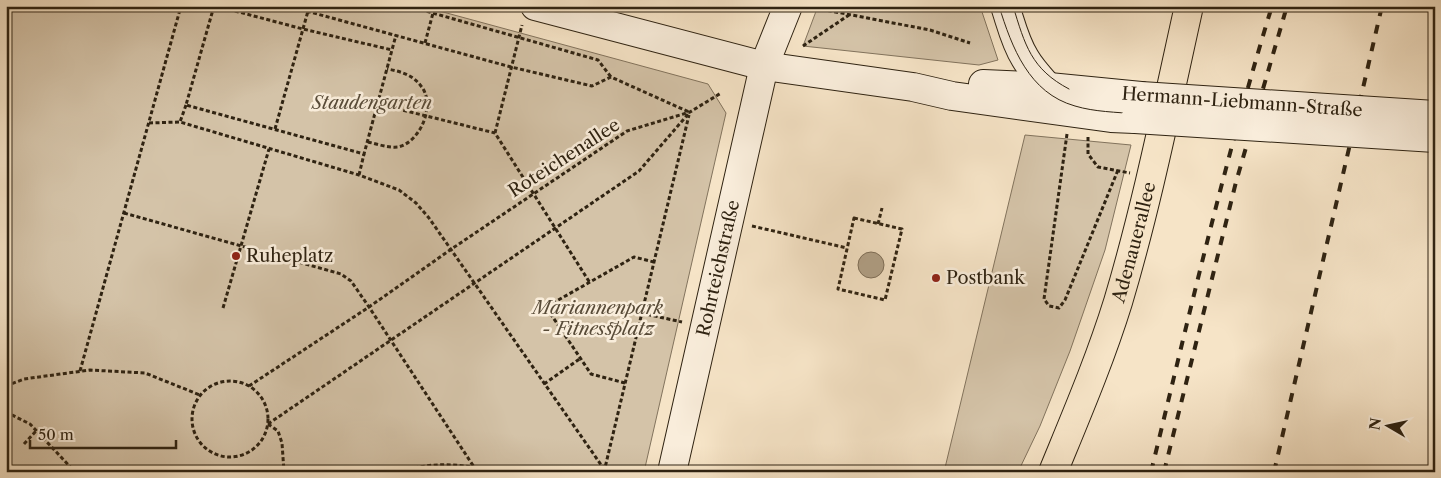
<svg xmlns="http://www.w3.org/2000/svg" width="1441" height="478" font-family="'Libre Caslon Text',serif">
  <style>
    .green { fill: #d4c3a8; stroke: #82735d }
    .water { fill: #b2a289; stroke: #7e6f59 }
    .lines { fill: none; stroke-linecap: round; stroke-linejoin: round }
    .secondary-casing { stroke: #2f2312; stroke-width: 30 }
    .primary-casing { stroke: #2f2312; stroke-width: 30 }
    .path { stroke: #2f2312; stroke-width: 3; stroke-dasharray: 4 2.5; stroke-linecap: butt }
    .secondary { stroke: #f9eddb; stroke-width: 28 }
    .primary { stroke: #f6e4c7; stroke-width: 28 }
    .tram { stroke: #2f2312; stroke-width: 1 }
    .rail { stroke: #2f2312; stroke-width: 4; stroke-dasharray: 9 9; stroke-linecap: butt }
    .secondary-bridge-casing { stroke: #2f2312; stroke-width: 30; stroke-linecap: butt }
    .secondary-bridge { stroke: #f9eddb; stroke-width: 28 }
    .poi-dot { fill: #8f2418; stroke: #f9eddb; stroke-width: 2 }
    .labels { text-anchor: middle; dominant-baseline: central; stroke-width: 5; stroke-linejoin: round; paint-order: stroke }
    .street-label { font-size: 18px; fill: #2f2312; stroke: #f9eddb }
    .park-label { font-size: 18px; font-style: italic; fill: #584b38; stroke: #f9eddb }
    .poi-label { font-size: 18px; fill: #2f2312; stroke: #f9eddb; text-anchor: start }
  </style>
  <rect width="100%" height="100%" fill="#f6e4c7"/>
  <filter id="stains"><feTurbulence type="fractalNoise" baseFrequency=".004" numOctaves="4"/><feColorMatrix values="0 0 0 0 .2 0 0 0 0 .09 0 0 0 0 .02 0 0 0 .5 -.17"/></filter>
  <radialGradient id="worn" r=".72"><stop offset=".6" stop-color="#630" stop-opacity="0"/><stop offset="1" stop-color="#630" stop-opacity=".3"/></radialGradient>
  <g class="green">
    <polygon points="6,6 421,6 708,84 726,113 644,472 6,472"/>
    <polygon points="818,6 980,6 998,60 979,65 803,46"/>
    <polygon points="1025,135 1131,145 1105,250 1070,351 1040,426 1018,472 944,472"/>
  </g>
  <circle class="water" cx="871" cy="265" r="13"/>
  <g class="lines">
    <defs>
      <g id="secondary">
        <polyline points="535,6 764,66 913,87 952,96 1111,118 1135,119"/>
        <path d="M1005 6C1011 24 1015 42 1025 58 1033 72 1045 83 1055 95"/>
        <polyline points="983,84 1049,87 1141,96"/>
        <path id="s1" d="M672 472 764 66 788 6"/>
      </g>
      <g id="primary">
        <path id="s2" d="M1053 472C1076 416 1100 360 1118 302 1147 205 1167 105 1189 6"/>
      </g>
    </defs>
    <use href="#secondary" class="secondary-casing"/>
    <use href="#primary" class="primary-casing"/>
    <g class="path">
      <polyline points="214,6 186,105 364,154 396,35"/>
      <polyline points="216,6 303,29 392,50"/>
      <polyline points="288,6 511,67 592,86 611,77 689,112"/>
      <polyline points="408,6 598,60 611,77"/>
      <polyline points="815,8 930,30 970,43"/>
      <polyline points="425,43 433,13"/>
      <polyline points="803,46 849,15 852,6"/>
      <polyline points="378,104 495,133 590,283"/>
      <polyline points="186,105 180,122 359,175 399,190 416,203 429,218 604,469"/>
      <polyline points="149,123 180,122"/>
      <polyline points="275,129 308,11"/>
      <polyline points="495,133 522,25"/>
      <polyline points="1067,134 1044,299 1049,306 1059,308 1065,300 1118,170"/>
      <polyline points="1088,137 1088,154 1098,167 1130,173"/>
      <path d="M368 142C377 144 388 148 398 147 421 142 436 104 421 86 413 75 400 71 387 69"/>
      <polyline points="359,175 364,154"/>
      <polyline points="124,213 341,274 351,281 369,307 474,467 473,472"/>
      <polygon points="854,218 902,229 885,300 838,289"/>
      <polyline points="878,224 882,208"/>
      <polyline points="752,226 847,248"/>
      <polyline points="223,308 269,149"/>
      <polyline points="641,313 682,322"/>
      <polyline points="80,371 181,6"/>
      <circle cx="230" cy="419" r="38"/>
      <polyline points="625,383 591,374 546,307 634,257 654,262"/>
      <polyline points="544,384 581,358"/>
      <polyline points="6,386 24,379 90,370 145,373 200,395"/>
      <polyline points="249,386 369,307 450,250 627,131 690,112 721,93"/>
      <polyline points="6,412 30,424 75,472"/>
      <polyline points="268,424 639,171 689,113"/>
      <polyline points="268,424 278,431 282,443 284,472"/>
      <polyline points="24,444 36,431"/>
      <path d="M402 472C434 460 466 465 500 472"/>
      <polyline points="604,472 689,115"/>
    </g>
    <use href="#secondary" class="secondary"/>
    <use href="#primary" class="primary"/>
    <g class="tram">
      <path d="M999 6C1012 48 1029 93 1075 106 1095 112 1116 112 1137 114L1435 133"/>
      <path d="M1013 6C1025 45 1031 69 1069 89"/>
    </g>
    <g class="rail">
      <path d="M1151 472C1189 316 1225 159 1272 6"/>
      <polyline points="1164,472 1236,182 1287,6"/>
      <polyline points="1274,472 1382,6"/>
    </g>
    <defs>
      <g id="secondary-bridge">
        <polyline points="1141,96 1435,115"/>
        <polyline points="1135,119 1435,138"/>
      </g>
    </defs>
    <use href="#secondary-bridge" class="secondary-bridge-casing"/>
    <use href="#secondary-bridge" class="secondary-bridge"/>
  </g>
  <g class="poi-dot">
    <circle cx="236" cy="256" r="5"/>
    <circle cx="936" cy="278" r="5"/>
  </g>
  <g class="labels">
    <g class="street-label">
      <text transform="translate(1242 102) rotate(4)">Hermann-Liebmann-Straße</text>
      <text transform="translate(564 158) rotate(-33)">Roteichenallee</text>
      <text stroke="none"><textPath href="#s2" startOffset="244">Adenauerallee</textPath></text>
      <text stroke="none"><textPath href="#s1" startOffset="209">Rohrteichstraße</textPath></text>
    </g>
    <g class="park-label">
      <text x="372" y="103">Staudengarten</text>
      <text x="598" y="308">Mariannenpark<tspan x="598" dy="21">- Fitnessplatz</tspan></text>
    </g>
    <g class="poi-label">
      <text x="246" y="256">Ruheplatz</text>
      <text x="946" y="278">Postbank</text>
    </g>
  </g>
  <rect width="1441" height="478" fill="none" stroke="#f6e4c7" stroke-width="25"/>
  <rect x="8" y="8" width="1426" height="463" fill="none" stroke="#2f2312" stroke-width="2.5"/>
  <rect x="12" y="12" width="1416" height="453" fill="none" stroke="#2f2312"/>
  <g transform="translate(1388 426) rotate(279)" stroke="#f9eddb" stroke-width="4" paint-order="stroke">
  <path d="M0-4L9 19L0 12L-9 19Z" fill="#2f2312"/>
  <text y="-8" font-size="14" font-weight="bold" text-anchor="middle" fill="#2f2312">N</text>
  </g>
  <path d="M30 440v8h146v-8" fill="none" stroke="#2f2312" stroke-width="2.5"/>
  <text x="38" y="440" font-size="15" fill="#2f2312" stroke="#f9eddb" stroke-width="4" paint-order="stroke">50 m</text>
  <rect width="100%" height="100%" filter="url(#stains)"/>
  <rect width="100%" height="100%" fill="url(#worn)"/>
</svg>
